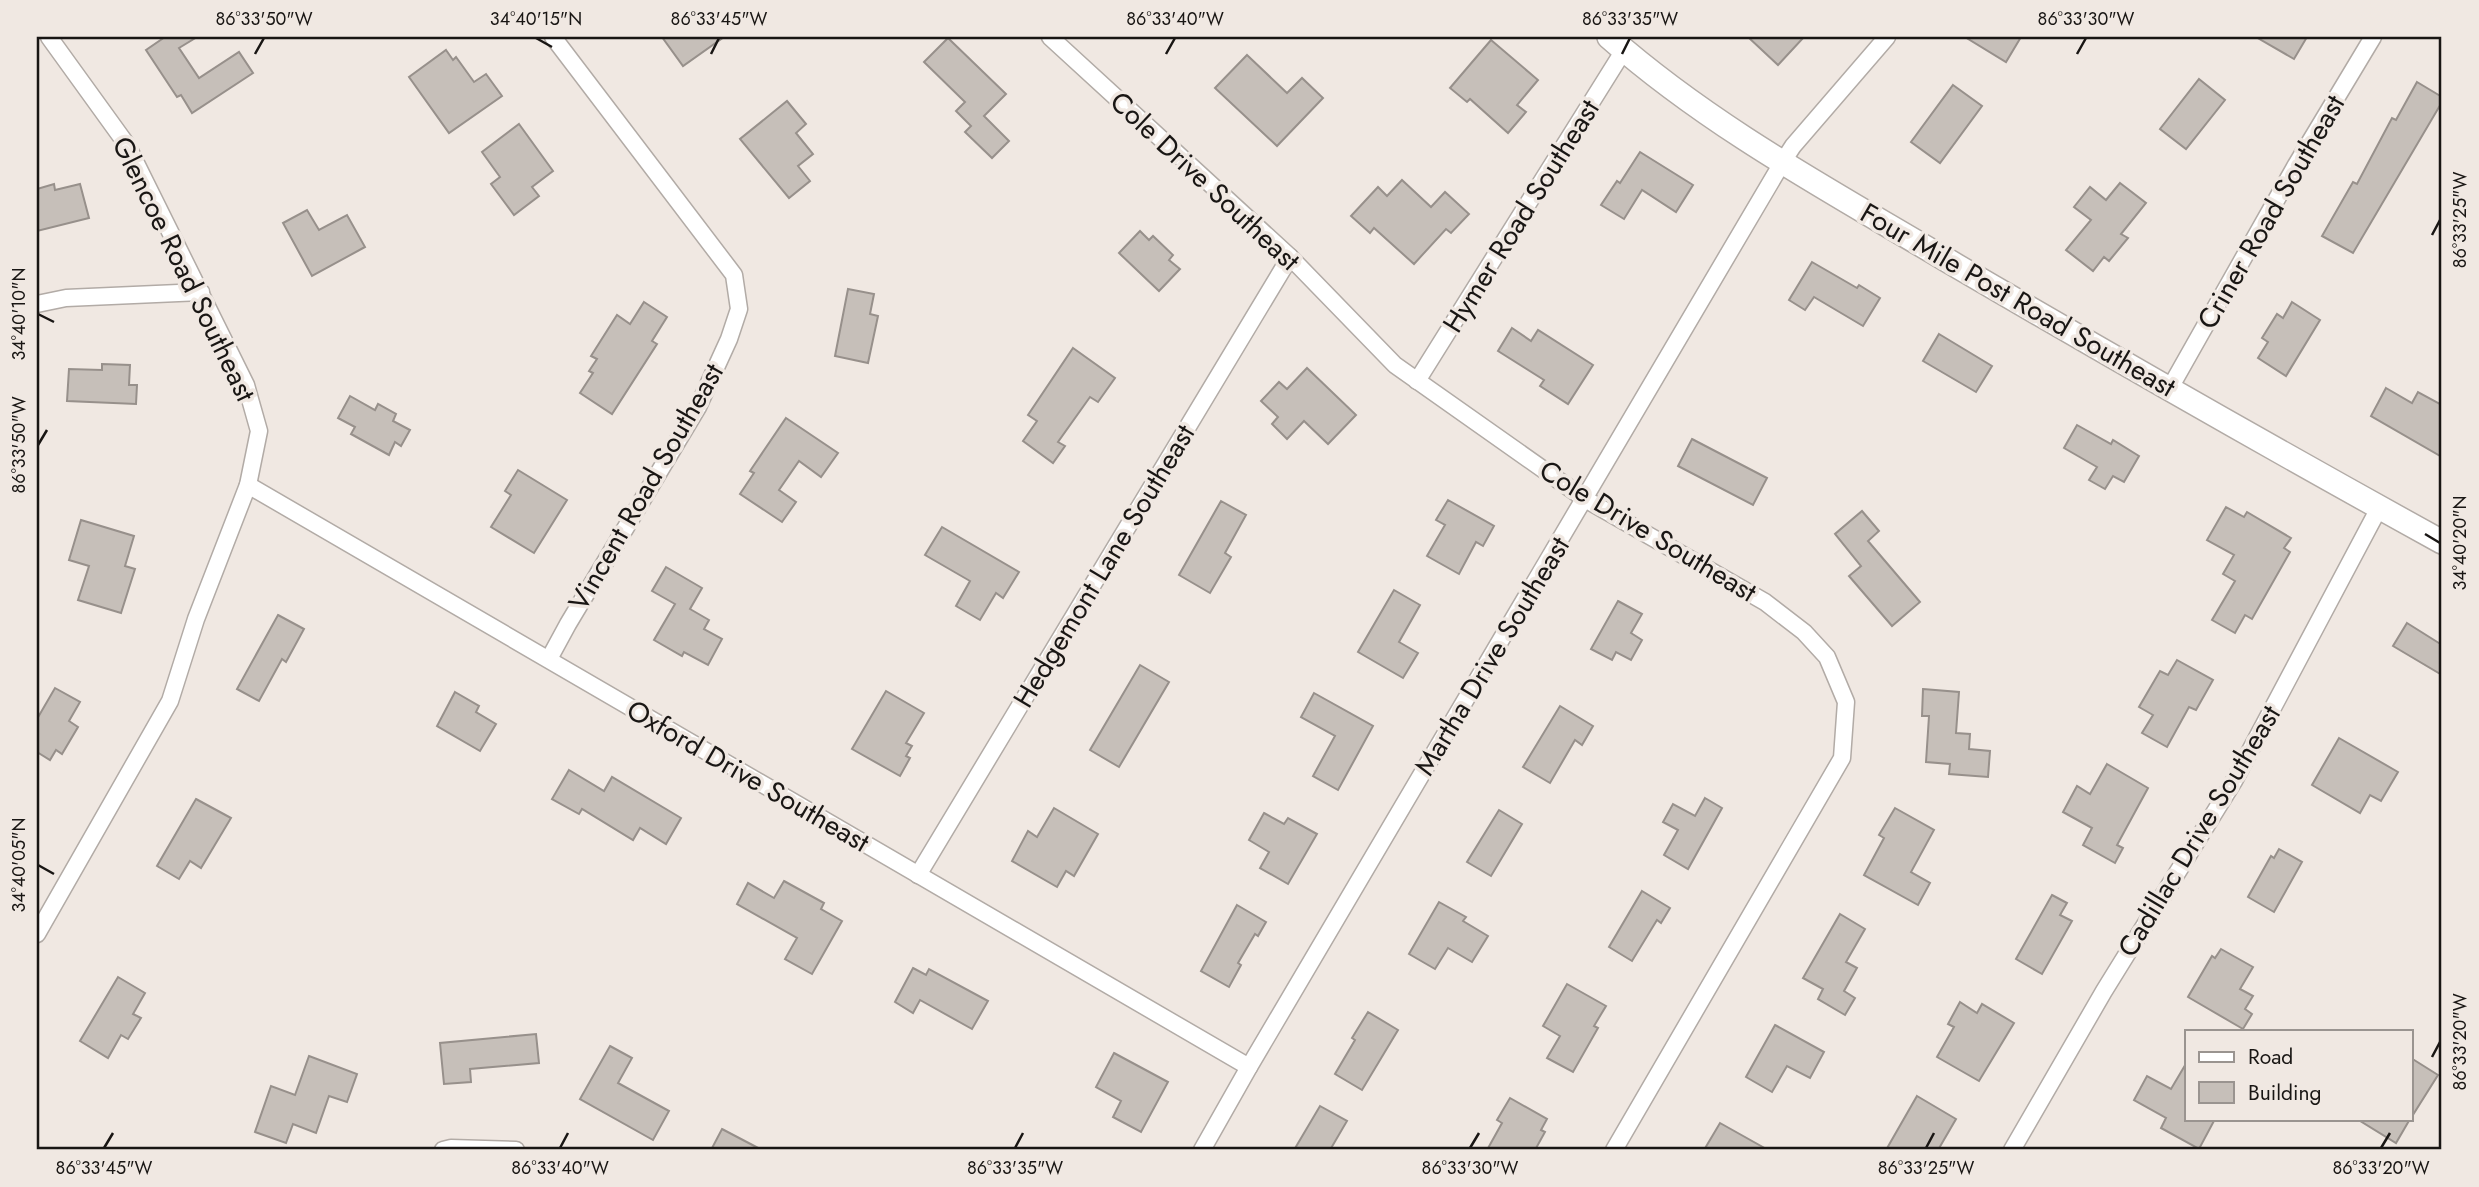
<svg xmlns="http://www.w3.org/2000/svg" width="2479" height="1187" font-family="Jost,sans-serif">
  <style>
    .building { fill: #c6bfb9; stroke: #97908b; stroke-width: 2 }
    .lines { fill: none; stroke-linecap: round; stroke-linejoin: round }
    .street-casing { stroke: #b2aba6; stroke-width: 19 }
    .secondary-casing { stroke: #b2aba6; stroke-width: 26 }
    .street { stroke: #fff; stroke-width: 16 }
    .secondary { stroke: #fff; stroke-width: 23 }
    .ticks { fill: none; stroke: #191614; stroke-width: 2.5 }
    .labels { text-anchor: middle; dominant-baseline: central; stroke-width: 7; stroke-linejoin: round; paint-order: stroke }
    .street-label { font-size: 28px; fill: #191614; stroke: #f0e8e2 }
    .neatline { fill: none; stroke: #191614; stroke-width: 2.5 }
    .ticks-label { font-size: 18px; text-anchor: middle; fill: #191614 }
  </style>
  <rect width="100%" height="100%" fill="#f0e8e2"/>
  <g class="building">
    <polygon points="165,37 197,37 179,48 199,78 239,52 253,73 192,113 181,95 177,97 146,50"/>
    <polygon points="662,37 724,37 683,66"/>
    <polygon points="1748,37 1804,37 1778,65"/>
    <polygon points="1965,37 2021,37 2006,62"/>
    <polygon points="2256,37 2307,37 2294,59"/>
    <polygon points="948,38 1006,94 984,116 1009,141 992,158 965,132 971,126 956,111 965,102 924,62"/>
    <polygon points="1491,40 1538,80 1517,105 1526,112 1508,133 1470,99 1467,102 1450,88"/>
    <polygon points="446,50 453,60 456,57 474,82 486,74 502,96 449,133 409,77"/>
    <polygon points="1247,55 1287,93 1302,78 1323,98 1277,146 1215,88"/>
    <polygon points="2199,79 2225,100 2186,149 2160,129"/>
    <polygon points="2417,82 2442,97 2442,102 2353,253 2322,236 2353,182 2357,184 2392,118 2396,120"/>
    <polygon points="1953,85 1982,106 1940,163 1911,142"/>
    <polygon points="787,101 806,124 796,133 813,154 798,166 810,181 789,198 740,139"/>
    <polygon points="519,124 553,171 532,187 539,196 514,215 491,184 500,177 482,152"/>
    <polygon points="1640,152 1693,185 1676,212 1642,190 1624,219 1601,205 1617,181 1620,183"/>
    <polygon points="1402,180 1431,207 1445,192 1469,214 1451,233 1446,229 1414,264 1374,228 1370,233 1351,216 1378,187 1387,196"/>
    <polygon points="2120,183 2146,203 2121,234 2128,238 2109,261 2104,257 2093,271 2066,250 2091,220 2074,207 2090,187 2106,200"/>
    <polygon points="54,184 55,190 80,184 89,218 37,231 37,189"/>
    <polygon points="307,210 319,230 347,215 365,247 312,276 283,223"/>
    <polygon points="1140,231 1149,240 1153,236 1173,255 1169,260 1180,269 1159,291 1119,253"/>
    <polygon points="1812,262 1857,288 1859,285 1880,298 1863,326 1814,297 1805,310 1789,300"/>
    <polygon points="848,289 874,294 870,314 878,316 868,363 835,356"/>
    <polygon points="644,302 667,317 652,341 657,344 612,414 580,393 593,373 589,371 597,359 591,356 617,315 630,324"/>
    <polygon points="2292,302 2320,320 2286,376 2258,358 2268,342 2262,338 2277,314 2283,318"/>
    <polygon points="1512,328 1531,341 1538,330 1593,365 1568,404 1540,386 1544,380 1498,351"/>
    <polygon points="1939,334 1992,366 1976,392 1923,361"/>
    <polygon points="1073,348 1115,378 1098,402 1090,397 1058,442 1065,446 1053,463 1023,441 1037,421 1028,415"/>
    <polygon points="102,364 130,365 129,385 137,385 136,404 67,401 69,369 102,370"/>
    <polygon points="1307,368 1356,415 1328,444 1304,421 1287,439 1272,424 1278,417 1261,401 1279,382 1287,389"/>
    <polygon points="2386,388 2412,403 2418,392 2442,405 2442,457 2371,416"/>
    <polygon points="350,396 375,410 378,404 396,414 393,421 410,430 401,446 395,442 389,455 351,434 355,427 338,418"/>
    <polygon points="786,418 838,453 821,477 799,461 779,490 796,502 782,522 740,494 754,473 750,471"/>
    <polygon points="2077,425 2111,444 2113,440 2139,456 2124,482 2113,476 2105,489 2089,480 2097,467 2064,448"/>
    <polygon points="1692,439 1767,478 1753,505 1678,466"/>
    <polygon points="518,470 567,500 534,553 491,527 511,495 505,491"/>
    <polygon points="1448,500 1494,526 1483,546 1476,542 1459,574 1427,556 1445,525 1436,520"/>
    <polygon points="1221,501 1246,515 1225,553 1231,557 1210,593 1179,575"/>
    <polygon points="2226,507 2244,517 2247,512 2291,538 2284,548 2290,552 2252,619 2245,615 2235,633 2212,620 2235,581 2223,574 2234,555 2207,540"/>
    <polygon points="1862,511 1879,531 1868,541 1920,602 1892,626 1849,576 1861,566 1835,534"/>
    <polygon points="81,520 134,536 125,566 135,569 121,613 78,600 89,566 69,560"/>
    <polygon points="942,527 1019,572 1003,598 996,593 980,620 956,606 970,581 925,555"/>
    <polygon points="666,567 702,588 690,609 709,620 704,629 722,639 708,665 684,652 682,656 654,640 675,604 652,591"/>
    <polygon points="1394,590 1420,605 1399,642 1418,653 1403,678 1358,652"/>
    <polygon points="1618,601 1642,614 1631,633 1642,640 1631,660 1616,652 1612,660 1591,649"/>
    <polygon points="278,615 304,629 286,662 282,659 259,701 237,689"/>
    <polygon points="2407,623 2442,645 2442,675 2393,646"/>
    <polygon points="2177,660 2213,680 2196,710 2189,707 2167,747 2142,733 2153,715 2139,707 2160,671 2168,675"/>
    <polygon points="1140,665 1169,682 1119,767 1090,750"/>
    <polygon points="55,688 80,702 69,721 78,727 62,754 56,750 50,760 37,752 37,719"/>
    <polygon points="1923,689 1959,692 1956,733 1970,734 1969,749 1990,751 1988,777 1949,774 1950,764 1926,762 1929,716 1922,716"/>
    <polygon points="886,691 924,713 906,743 912,746 906,756 910,758 900,776 852,749"/>
    <polygon points="455,692 479,706 476,712 496,724 480,751 437,726"/>
    <polygon points="1314,693 1373,726 1338,790 1313,776 1335,736 1301,717"/>
    <polygon points="1560,706 1593,726 1582,745 1575,740 1550,783 1523,767"/>
    <polygon points="2339,738 2398,772 2381,801 2370,795 2360,813 2312,785"/>
    <polygon points="2107,764 2148,788 2117,845 2123,848 2115,863 2083,845 2092,828 2063,812 2077,786 2090,794"/>
    <polygon points="569,770 604,791 612,777 681,818 666,844 640,828 633,840 582,809 579,814 552,799"/>
    <polygon points="1705,798 1722,808 1688,869 1664,855 1678,830 1663,822 1673,804 1695,816"/>
    <polygon points="196,799 231,818 201,868 190,861 179,879 157,866"/>
    <polygon points="1054,808 1098,834 1074,876 1066,871 1057,887 1012,861 1028,831 1037,837"/>
    <polygon points="1895,808 1934,830 1911,872 1930,883 1918,905 1864,875 1884,838 1879,835"/>
    <polygon points="1499,810 1522,824 1491,876 1467,862"/>
    <polygon points="1264,813 1284,824 1288,818 1317,834 1288,884 1260,868 1269,852 1249,840"/>
    <polygon points="2279,849 2302,862 2274,912 2248,897 2271,856 2274,858"/>
    <polygon points="784,881 824,903 821,909 842,921 812,974 785,959 797,938 737,904 748,883 774,898"/>
    <polygon points="1642,891 1670,908 1661,923 1657,920 1632,961 1609,947"/>
    <polygon points="2052,895 2067,903 2060,915 2072,921 2042,974 2016,959"/>
    <polygon points="1439,902 1466,917 1463,921 1488,936 1472,962 1448,948 1435,969 1409,954"/>
    <polygon points="1237,905 1266,922 1258,936 1255,934 1238,963 1241,965 1229,987 1201,971"/>
    <polygon points="1840,914 1865,929 1846,962 1857,968 1844,991 1855,998 1845,1015 1818,999 1823,989 1803,978"/>
    <polygon points="2221,949 2253,967 2240,989 2253,996 2245,1009 2252,1014 2243,1029 2188,997 2212,956 2215,958"/>
    <polygon points="913,968 926,975 929,969 988,1001 972,1029 920,1000 913,1013 895,1002"/>
    <polygon points="118,977 145,993 133,1014 141,1018 128,1039 121,1035 108,1058 80,1041"/>
    <polygon points="1567,984 1606,1006 1594,1026 1598,1028 1573,1072 1547,1058 1560,1036 1543,1026"/>
    <polygon points="1960,1002 1977,1013 1982,1004 2014,1023 1979,1081 1937,1057 1954,1027 1948,1024"/>
    <polygon points="1368,1012 1398,1030 1362,1090 1335,1074 1355,1040 1352,1038"/>
    <polygon points="1775,1025 1824,1052 1810,1078 1787,1066 1772,1092 1746,1077"/>
    <polygon points="536,1034 539,1063 470,1069 471,1082 444,1084 440,1043"/>
    <polygon points="610,1046 632,1058 618,1083 669,1111 653,1140 580,1099"/>
    <polygon points="1114,1053 1168,1082 1141,1132 1113,1117 1121,1101 1096,1087"/>
    <polygon points="309,1056 357,1074 347,1102 329,1096 316,1133 293,1124 286,1143 255,1132 271,1086 295,1095"/>
    <polygon points="2411,1058 2438,1075 2411,1118"/>
    <polygon points="2187,1062 2187,1119 2215,1119 2199,1149 2161,1128 2166,1118 2134,1100 2147,1076 2171,1089"/>
    <polygon points="1917,1096 1956,1119 1938,1150 1886,1150"/>
    <polygon points="1510,1098 1547,1119 1541,1130 1545,1132 1535,1150 1487,1150 1502,1123 1497,1120"/>
    <polygon points="1320,1106 1347,1121 1330,1150 1294,1150"/>
    <polygon points="2357,1119 2410,1119 2396,1143"/>
    <polygon points="1720,1123 1768,1150 1704,1150"/>
    <polygon points="722,1129 762,1150 711,1150"/>
  </g>
  <g class="lines">
    <defs>
      <g id="street">
        <polyline points="1050,37 1290,257 1395,365 1585,499 1765,602 1804,632 1827,657 1846,702 1842,758 1614,1150"/>
        <polyline points="37,304 66,298 201,292"/>
        <polyline points="1417,381 1624,50"/>
        <polyline points="2170,388 2296,165 2373,37"/>
        <polyline points="248,485 1249,1067"/>
        <polyline points="549,659 568,624 698,407 729,339 739,309 734,275 553,37"/>
        <polyline points="918,875 1290,257"/>
        <polyline points="37,934 170,701 196,619 248,485 259,431 246,385 127,145 49,37"/>
        <polyline points="443,1150 451,1148 516,1150"/>
        <polyline points="1202,1150 1249,1067 1782,163 1793,146 1887,37"/>
        <polyline points="2012,1150 2104,991 2234,781 2379,508"/>
      </g>
      <path id="secondary" d="M1609 37C1710 126 1829 190 1945 259 2109 355 2275 450 2442 542"/>
    </defs>
    <use href="#street" class="street-casing"/>
    <use href="#secondary" class="secondary-casing"/>
    <use href="#street" class="street"/>
    <use href="#secondary" class="secondary"/>
  </g>
  <path class="ticks" d="M536 38 552 47M255 54 264 38M711 54 719 38M1166 54 1175 38M1622 54 1630 38M2077 54 2086 38M2432 235 2440 220M38 314 54 322M38 445 47 430M2425 534 2440 543M38 865 54 874M2432 1057 2440 1042M104 1148 113 1133M560 1148 568 1133M1015 1148 1023 1133M1470 1148 1479 1133M1926 1148 1934 1133M2381 1148 2390 1133"/>
  <g class="labels">
    <g class="street-label">
      <text transform="translate(1205 181) rotate(43)">Cole Drive Southeast</text>
      <text transform="translate(2271 212) rotate(-60)">Criner Road Southeast</text>
      <text transform="translate(1521 216) rotate(-58)">Hymer Road Southeast</text>
      <text transform="translate(184 269) rotate(64)">Glencoe Road Southeast</text>
      <text transform="translate(2018 300) rotate(30)">Four Mile Post Road Southeast</text>
      <text transform="translate(646 487) rotate(-60)">Vincent Road Southeast</text>
      <text transform="translate(1648 531) rotate(31)">Cole Drive Southeast</text>
      <text transform="translate(1104 566) rotate(-59)">Hedgemont Lane Southeast</text>
      <text transform="translate(1492 656) rotate(-59)">Martha Drive Southeast</text>
      <text transform="translate(748 776) rotate(30)">Oxford Drive Southeast</text>
      <text transform="translate(2199 831) rotate(-59)">Cadillac Drive Southeast</text>
    </g>
  </g>
  <rect width="2479" height="1187" fill="none" stroke="#f0e8e2" stroke-width="77"/>
  <rect x="2185" y="1030" width="228" height="91" fill="#f0e8e2" stroke="#9a9490" stroke-width="2"/>
  <rect x="2199" y="1052" width="35" height="10" fill="#ffffff" stroke="#9a9490" stroke-width="2"/>
  <text x="2248" y="1064" font-size="21" fill="#191614">Road</text>
  <rect x="2199" y="1082" width="35" height="21" fill="#c6bfb9" stroke="#9a9490" stroke-width="2"/>
  <text x="2248" y="1100" font-size="21" fill="#191614">Building</text>
  <rect x="38" y="38" width="2402" height="1110" class="neatline"/>
  <g class="ticks-label">
    <text x="264" y="25">86°33'50"W</text>
    <text x="536" y="25">34°40'15"N</text>
    <text x="719" y="25">86°33'45"W</text>
    <text x="1175" y="25">86°33'40"W</text>
    <text x="1630" y="25">86°33'35"W</text>
    <text x="2086" y="25">86°33'30"W</text>
    <text transform="translate(2460 220) rotate(-90)" y="6">86°33'25"W</text>
    <text transform="translate(19 314) rotate(-90)" y="6">34°40'10"N</text>
    <text transform="translate(19 445) rotate(-90)" y="6">86°33'50"W</text>
    <text transform="translate(2460 543) rotate(-90)" y="6">34°40'20"N</text>
    <text transform="translate(19 865) rotate(-90)" y="6">34°40'05"N</text>
    <text transform="translate(2460 1042) rotate(-90)" y="6">86°33'20"W</text>
    <text x="104" y="1174">86°33'45"W</text>
    <text x="560" y="1174">86°33'40"W</text>
    <text x="1015" y="1174">86°33'35"W</text>
    <text x="1470" y="1174">86°33'30"W</text>
    <text x="1926" y="1174">86°33'25"W</text>
    <text x="2381" y="1174">86°33'20"W</text>
  </g>
</svg>
